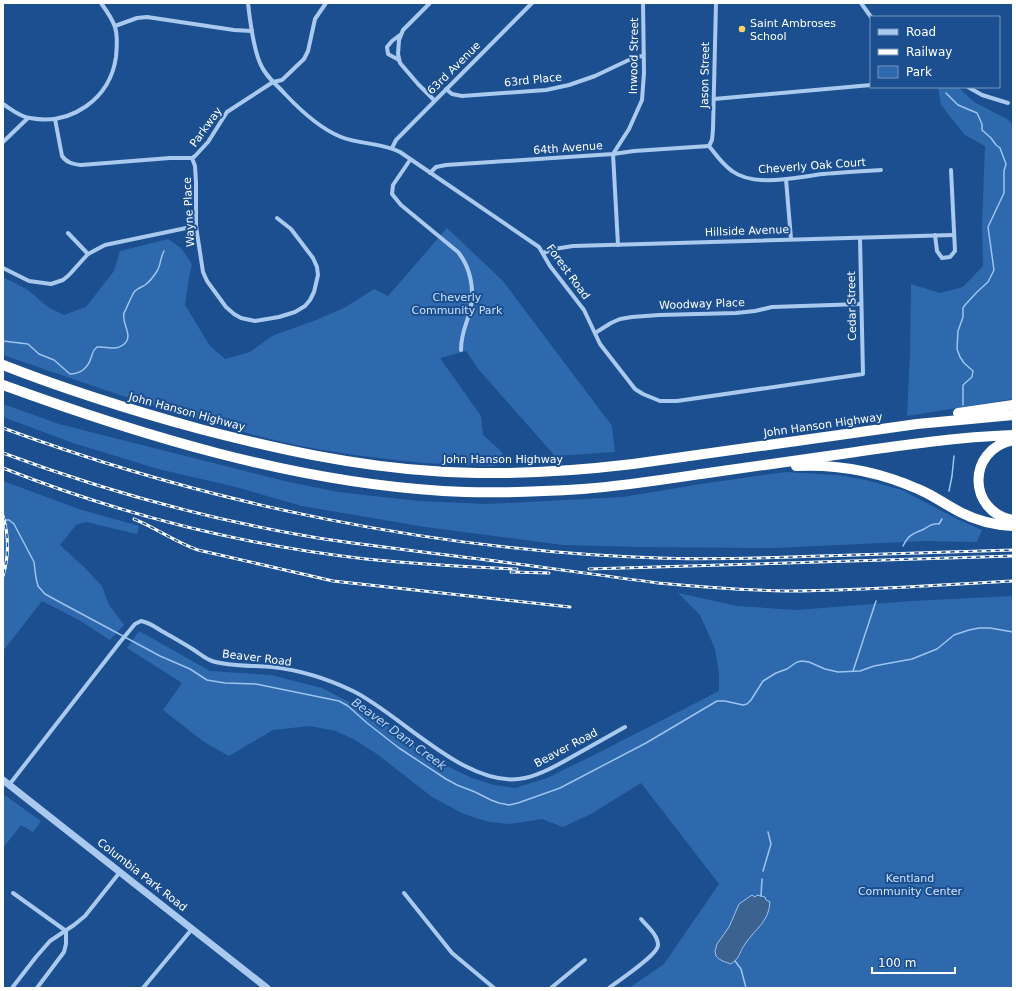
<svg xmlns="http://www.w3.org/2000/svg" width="1016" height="991" font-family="'DejaVu Sans',sans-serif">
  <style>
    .green { fill: #2e69ad }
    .water { fill: #3c6290; stroke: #9cc4f0 }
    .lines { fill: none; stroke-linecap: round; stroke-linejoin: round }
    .stream { stroke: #9cc4f0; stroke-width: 1.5 }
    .minor { stroke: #a9c9ee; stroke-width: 4 }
    .tertiary { stroke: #a9c9ee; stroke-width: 7 }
    .motorway { stroke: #fff; stroke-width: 10 }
    .rail-casing { stroke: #fff; stroke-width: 3 }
    .rail { stroke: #1b4f8f; stroke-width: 1.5; stroke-dasharray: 4.5; stroke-linecap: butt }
    .poi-dot { fill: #ffd166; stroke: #1b4f8f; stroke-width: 1.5 }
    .labels { text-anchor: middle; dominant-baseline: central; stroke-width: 4; stroke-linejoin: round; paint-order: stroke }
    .poi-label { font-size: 11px; fill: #fff; stroke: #1b4f8f; text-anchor: start }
    .street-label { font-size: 11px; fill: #fff; stroke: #1b4f8f }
    .park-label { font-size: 11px; fill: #cfe3fa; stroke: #1b4f8f }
    .water-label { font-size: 12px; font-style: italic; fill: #b5d3f5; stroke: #1b4f8f }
  </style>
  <rect width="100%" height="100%" fill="#1b4f8f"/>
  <g class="green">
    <polygon points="938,87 958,87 974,102 1007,119 1013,125 1013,399 907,416 910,354 911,284 940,293 963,287 983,266 982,226 985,146 965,135 941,105"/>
    <path d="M447 228 503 281 612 426 615 452 555 456 479 370 466 351 440 358 481 416 483 435 503 453 494 466C468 464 442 465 415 462 373 458 329 452 287 443 190 421 96 387 3 355V277L28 290 48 307 64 315 86 307 114 271 120 251 168 239 181 248 192 264 189 277 185 305 210 346 225 359 250 352 272 336 316 320 344 308 374 289 388 296Z"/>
    <polygon points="3,404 59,424 289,482 338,492 419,501 486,504 623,497 707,483 786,472 837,475 866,480 902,490 957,519 982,530 977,542 924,541 775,548 640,547 563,545 425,527 302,506 236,487 158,469 73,443 3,417"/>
    <polygon points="3,481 79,509 139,526 137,534 86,522 76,525 60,545 84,567 102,586 109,605 124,625 110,640 79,620 42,601 3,651"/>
    <polygon points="678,593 737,606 796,610 911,601 1013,596 1013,988 629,988 664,964 719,884 641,783 591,814 563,827 542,819 510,824 489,822 464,814 432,797 377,754 355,740 336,731 310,726 273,730 229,756 204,742 163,710 182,683 127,648 139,631 210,671 271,675 322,688 370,713 423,752 447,766 472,778 494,785 515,788 547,778 596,754 719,691 719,674 715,649 700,615"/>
    <polygon points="3,794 41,821 33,832 21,825 3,848"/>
  </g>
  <path class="water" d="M752 895 755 897 757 895 765 897 766 900 770 902C769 922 755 929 745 944 739 952 741 957 731 964 726 962 720 961 716 956L715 951 717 944 729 927 739 904Z"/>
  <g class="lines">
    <g class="stream">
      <polyline points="946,93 958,105 977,113 982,124 982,130 991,138 996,145 1000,148 1006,164 1004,171 1004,193 988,227 994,270 988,282 977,292 965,305 963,308 963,317 958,331 957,349 960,357 964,363 973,371 972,377 963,385 963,405"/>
      <path d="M3 341 28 344 39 354 54 360 70 374C80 374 88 368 91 358 93 353 92 351 97 347 106 346 115 351 123 345 135 336 121 324 124 313 126 310 132 294 135 291 138 288 142 287 145 285 149 282 154 276 157 271 161 265 160 258 164 251"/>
      <polyline points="949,491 952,476 954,456"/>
      <polyline points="3,520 9,520 14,524 34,562 36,578 38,586 45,594 54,599 160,656 190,669 207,680 225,683 256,684 339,701 348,706 367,723 399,748 446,779 457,785 475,792 491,800 499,803 509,805 518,803 560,788 646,743 717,701 725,701 743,705 747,704 751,700 763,681 776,673 787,669 797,662 802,661 809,662 825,669 838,672 860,671 874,666 912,659 937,649 954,635 969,630 979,628 990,628 1013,632"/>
      <path d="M903 546C909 534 913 534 924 529 929 526 933 523 939 524L942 519"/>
      <polyline points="853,671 876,601"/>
      <polyline points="763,871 771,844 768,832"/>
      <polyline points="761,896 762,879"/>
      <polyline points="735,961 741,969 746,988"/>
    </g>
    <g class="minor">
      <path d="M248 3C250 21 253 47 260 63 265 76 276 84 285 94 301 111 319 128 341 137 361 145 380 142 400 152L539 247 550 266 584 310 600 344 635 389 643 394 660 401H677L863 374 860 238"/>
      <polyline points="430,3 403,30 399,40 398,54 400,63 418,84 434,100"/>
      <polyline points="861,3 871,17"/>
      <polyline points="115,26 137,18 147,17 234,30 252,31"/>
      <polyline points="399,60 388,54 387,47 392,41 400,35"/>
      <polyline points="968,87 982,95 1008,103"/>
      <polyline points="446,89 452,94 462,96 546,90 569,85 595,76 635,57 643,56"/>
      <polyline points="714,99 871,85"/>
      <path d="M3 104C11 109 20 117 30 118 71 126 110 99 116 57 117 47 118 36 115 27 112 18 106 10 101 3"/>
      <path d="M55 119 62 156C67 163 73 164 81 165L170 158H192L195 156 208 142 227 112 273 82 282 80 304 59 308 51 315 19 326 3"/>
      <polyline points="3,142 28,118"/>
      <path d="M709 146C716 155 723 165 732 171 755 188 797 177 823 174 842 172 862 171 881 170"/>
      <polyline points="709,146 712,140 713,129 716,3"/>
      <polyline points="392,148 396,140 532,3"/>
      <polyline points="192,158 195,166 196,182 196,226 203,272 207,281 226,307 234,314 241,318 255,321 279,317 295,312 305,306 310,300 314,292 318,275 317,267 313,258 291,229 277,218"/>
      <path d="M410 160 393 185 392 194 401 205 458 252C471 268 475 291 470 311 466 326 461 333 461 350"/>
      <polyline points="430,173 436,167 446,165 613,154 634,151 709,146"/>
      <polyline points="786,179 791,239"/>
      <polyline points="68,233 88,254"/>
      <polyline points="935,235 937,251 942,258 950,257 955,251 951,170"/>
      <polyline points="618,245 613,154 629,129 642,100 644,73 643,3"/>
      <polyline points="543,253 554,249 573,246 953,235"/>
      <polyline points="3,268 29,281 51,284 63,280 69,275 88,254 105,245 196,226"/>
      <polyline points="595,333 611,323 620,319 632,317 659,315 736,313 755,311 772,307 861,304"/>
      <path d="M9 785 120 642 135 624 141 621C148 622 154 626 160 630 172 637 183 643 194 650 200 654 206 659 212 661 231 667 253 665 272 667 300 670 328 679 353 691 402 715 468 791 525 778 543 774 561 763 577 754 593 745 609 736 625 727"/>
      <polyline points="13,893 66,931 66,944 64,952 37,988"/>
      <polyline points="404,893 452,953 494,988"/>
      <polyline points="12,988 36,957 50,941 74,925 85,916 120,872"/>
      <polyline points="143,988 192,929"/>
      <polyline points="551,988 585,960"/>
      <path d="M609 988C618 981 658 955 658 945 658 935 647 926 641 919"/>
    </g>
    <polyline class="tertiary" points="3,780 267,988"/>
    <g class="motorway">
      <path d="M3 365C67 390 134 411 200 429 277 449 354 466 433 471 500 476 566 472 633 464L917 424 1013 415"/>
      <path d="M3 385C143 436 294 482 443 491 490 494 536 492 583 489 622 486 661 480 701 474 750 467 799 460 849 453 903 445 958 437 1013 435"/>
      <polyline points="958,413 1013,405"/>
      <path d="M1013 440C966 450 968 512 1013 520"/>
      <path d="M796 466C837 464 880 472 918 489 933 495 946 505 960 512 977 521 995 525 1013 526"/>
    </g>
    <defs>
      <g id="rail">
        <path d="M3 428C209 504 437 551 658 558 713 560 767 558 822 556 886 554 949 552 1013 550"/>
        <path d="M3 453C105 491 210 520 318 538 363 545 409 550 455 556 523 564 590 574 658 583 701 587 743 590 786 591 861 591 937 585 1013 581"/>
        <path d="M3 468C119 514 242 545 366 559 416 564 467 567 517 569"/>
        <path d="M3 516C9 536 9 556 3 576"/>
        <path d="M134 519C156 528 175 542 198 550L333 581 570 607"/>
        <polyline points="589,569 1013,556"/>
        <polyline points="511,572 549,573"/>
      </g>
    </defs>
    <use href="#rail" class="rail-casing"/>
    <use href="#rail" class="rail"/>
  </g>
  <circle class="poi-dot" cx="742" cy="29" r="4"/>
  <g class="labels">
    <g class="poi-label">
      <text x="750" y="23">Saint Ambroses<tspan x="750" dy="13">School</tspan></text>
    </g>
    <g class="street-label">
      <text transform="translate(634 56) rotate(-89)">Inwood Street</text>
      <text transform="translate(454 68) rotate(-45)">63rd Avenue</text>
      <text transform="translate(705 75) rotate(-89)">Jason Street</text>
      <text transform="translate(533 80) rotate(-6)">63rd Place</text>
      <text transform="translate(206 127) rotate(-54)">Parkway</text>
      <text transform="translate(568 148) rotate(-4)">64th Avenue</text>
      <text transform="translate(812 166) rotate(-4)">Cheverly Oak Court</text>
      <text transform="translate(189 212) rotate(-93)">Wayne Place</text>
      <text transform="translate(747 231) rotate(-2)">Hillside Avenue</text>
      <text transform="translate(568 272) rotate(54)">Forest Road</text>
      <text transform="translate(702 304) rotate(-2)">Woodway Place</text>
      <text transform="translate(852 306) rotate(-91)">Cedar Street</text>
      <text transform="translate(187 412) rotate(15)">John Hanson Highway</text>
      <text transform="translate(823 425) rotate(-8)">John Hanson Highway</text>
      <text x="503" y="459">John Hanson Highway</text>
      <text transform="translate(257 658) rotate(7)">Beaver Road</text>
      <text transform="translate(566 748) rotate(-28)">Beaver Road</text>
      <text transform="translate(142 875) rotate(38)">Columbia Park Road</text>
    </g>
    <g class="park-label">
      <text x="457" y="297">Cheverly<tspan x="457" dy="13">Community Park</tspan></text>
      <text x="910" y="878">Kentland<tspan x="910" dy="13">Community Center</tspan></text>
    </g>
    <g class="water-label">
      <text transform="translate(399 734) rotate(36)">Beaver Dam Creek</text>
    </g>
  </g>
  <rect width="1016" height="991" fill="none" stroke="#ffffff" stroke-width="8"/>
  <rect x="870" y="16" width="130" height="72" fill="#1b4f8f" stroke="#7695bc"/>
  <rect x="878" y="29" width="20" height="6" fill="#a9c9ee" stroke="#7695bc"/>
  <text x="906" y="36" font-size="12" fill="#ffffff">Road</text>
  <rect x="878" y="49" width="20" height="6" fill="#ffffff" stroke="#7695bc"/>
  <text x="906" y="56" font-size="12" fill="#ffffff">Railway</text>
  <rect x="878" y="66" width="20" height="12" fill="#2e69ad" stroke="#7695bc"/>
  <text x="906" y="76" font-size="12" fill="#ffffff">Park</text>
  <path d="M872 967v6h83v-6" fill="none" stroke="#ffffff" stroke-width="2"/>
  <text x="878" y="967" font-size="12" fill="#ffffff" stroke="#1b4f8f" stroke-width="3" paint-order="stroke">100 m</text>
</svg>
